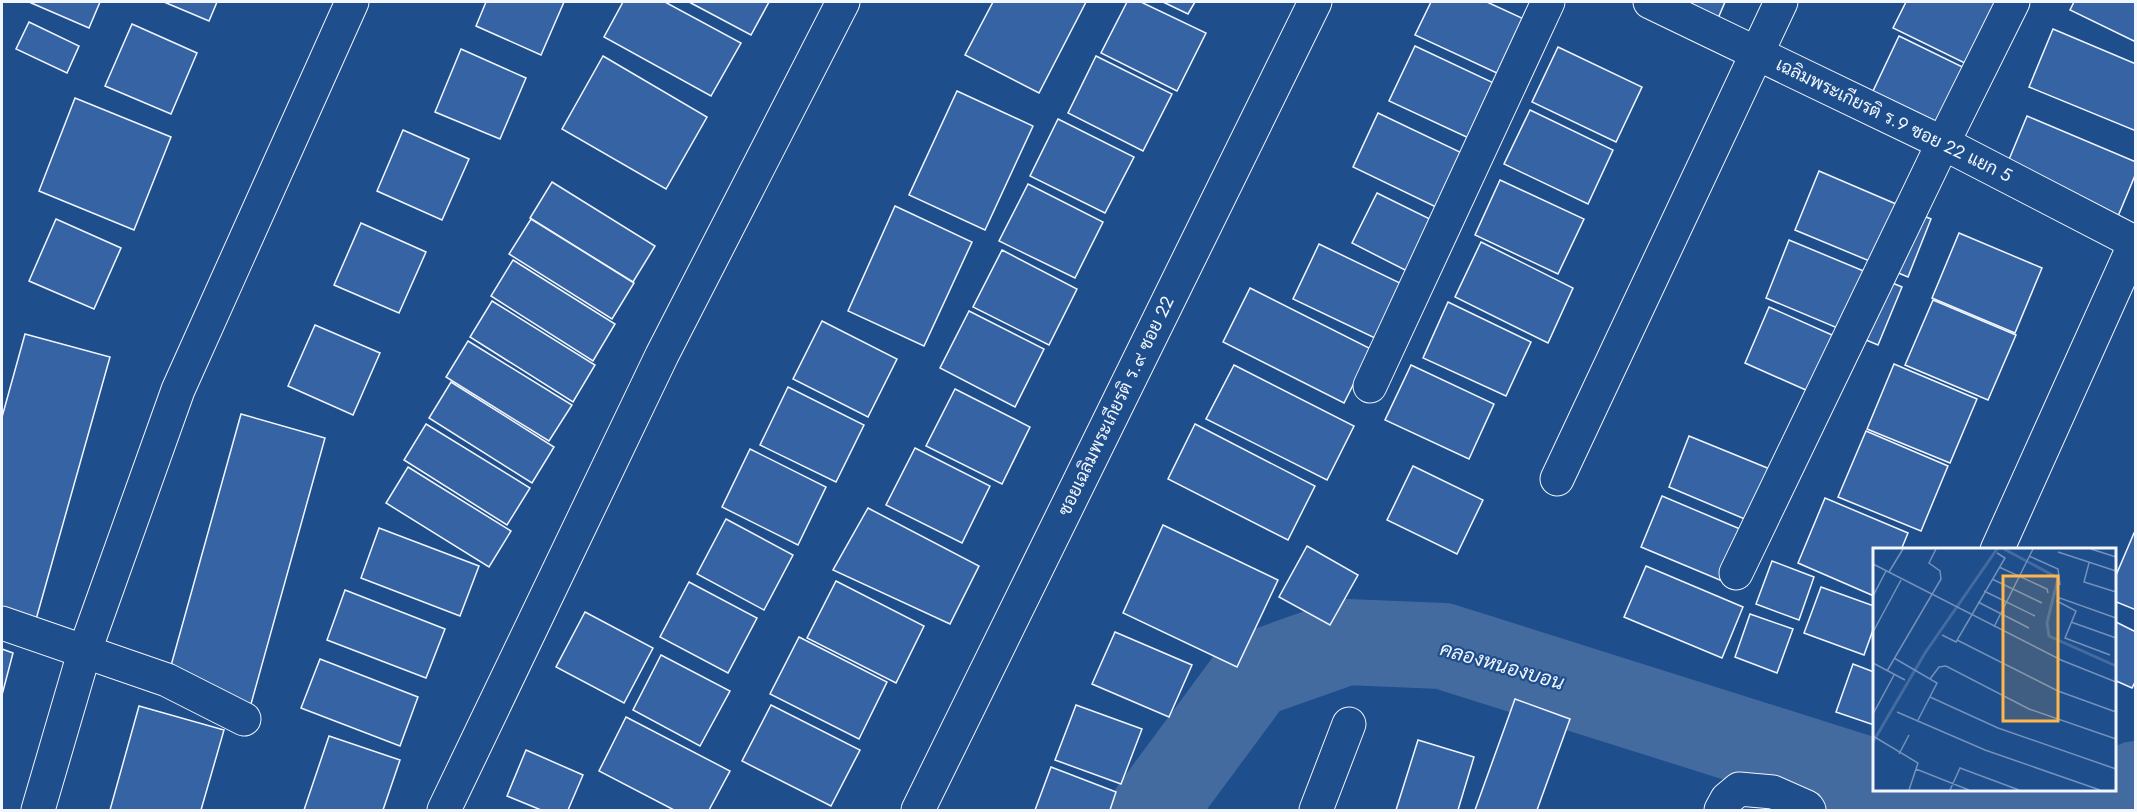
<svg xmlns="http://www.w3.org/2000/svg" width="2137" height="812" font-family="Jost,Sarabun,sans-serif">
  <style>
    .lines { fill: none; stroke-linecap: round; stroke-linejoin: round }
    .river { stroke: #446ba0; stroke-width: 86 }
    .building { fill: #3563a3; stroke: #f2f6ff; stroke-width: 1.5 }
    .minor-casing { stroke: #f2f6ff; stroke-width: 35 }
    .minor { stroke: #1f4e8c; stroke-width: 33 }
    .labels { text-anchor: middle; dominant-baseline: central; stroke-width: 4.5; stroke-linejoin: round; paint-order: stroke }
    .street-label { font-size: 18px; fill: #f2f6ff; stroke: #1f4e8c }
    .water-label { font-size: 20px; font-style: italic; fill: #f2f6ff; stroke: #1f4e8c }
    .inset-river { fill: none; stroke: #446ba0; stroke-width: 3 }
    .inset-road { fill: none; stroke: #7391ba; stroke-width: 1.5 }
    .view { fill: #ffb74d; fill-opacity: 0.15; stroke: #ffb74d; stroke-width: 3 }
    .inset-edge { fill: none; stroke: #f2f6ff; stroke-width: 3 }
  </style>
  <rect width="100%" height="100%" fill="#1f4e8c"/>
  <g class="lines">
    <g class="river">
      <polyline points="1897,790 1963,810"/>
      <polyline points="1153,810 1253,675 1346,642 1443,646 1874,782"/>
      <polyline points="2004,810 2108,807 2136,784"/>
    </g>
  </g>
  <g class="building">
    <polygon points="29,2 100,2 89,28"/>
    <polygon points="164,2 217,2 209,21"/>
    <polygon points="486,2 564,2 541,55 476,26"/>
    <polygon points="623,2 665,2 741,43 711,96 604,37"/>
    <polygon points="689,2 769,2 751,35"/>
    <polygon points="993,2 1086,2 1039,93 965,55"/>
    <polygon points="1127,2 1141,2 1206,33 1177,91 1101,53"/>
    <polygon points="1163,2 1195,2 1188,14"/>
    <polygon points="1431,2 1487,2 1524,19 1499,74 1415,35"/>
    <polygon points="1667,2 1725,2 1716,23"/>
    <polygon points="1906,2 2009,2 1977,69 1893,28"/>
    <polygon points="2074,2 2136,2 2136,42 2070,10"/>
    <polygon points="29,22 79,46 67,73 16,49"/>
    <polygon points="132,24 197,53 171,114 105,86"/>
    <polygon points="2053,29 2136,64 2136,131 2029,87"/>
    <polygon points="1899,36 1983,77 1950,146 1866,106"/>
    <polygon points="1415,46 1498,85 1473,140 1389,101"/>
    <polygon points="1558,47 1642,87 1616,142 1532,102"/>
    <polygon points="461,49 526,78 500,139 435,112"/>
    <polygon points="603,56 707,117 666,189 562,129"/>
    <polygon points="1096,56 1172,94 1143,151 1068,113"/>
    <polygon points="957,91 1033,126 985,230 909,195"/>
    <polygon points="75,98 171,137 134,230 39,191"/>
    <polygon points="1530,110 1613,150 1588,204 1504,164"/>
    <polygon points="1378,113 1462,153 1436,207 1353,167"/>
    <polygon points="2027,116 2136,162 2136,173 2116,221 2003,174"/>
    <polygon points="1058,119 1134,157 1105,213 1030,176"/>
    <polygon points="403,130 469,159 442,220 377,191"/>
    <polygon points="1819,171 1931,219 1908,277 1795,230"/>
    <polygon points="1500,180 1584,219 1558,274 1475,235"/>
    <polygon points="552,182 655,246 633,282 530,218"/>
    <polygon points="1028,184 1103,222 1075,278 999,241"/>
    <polygon points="1377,193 1434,221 1409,272 1352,243"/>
    <polygon points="895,206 972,242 924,346 848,311"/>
    <polygon points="56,219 121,248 94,309 29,281"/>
    <polygon points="531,219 634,283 612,319 509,254"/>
    <polygon points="361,223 426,252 399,313 334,285"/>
    <polygon points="1959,233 2042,268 2015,333 1932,298"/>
    <polygon points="1789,240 1902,287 1878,345 1766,298"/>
    <polygon points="1481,242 1573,288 1548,343 1455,297"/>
    <polygon points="1319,244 1402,284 1377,339 1293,299"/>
    <polygon points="1002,250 1077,289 1049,345 973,307"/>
    <polygon points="513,260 615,324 593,361 491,296"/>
    <polygon points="1250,288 1371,349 1344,403 1223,342"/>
    <polygon points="1933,300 2016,335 1988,400 1905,365"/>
    <polygon points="492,301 595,365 573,402 470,337"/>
    <polygon points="1448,302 1531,342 1506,396 1423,358"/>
    <polygon points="1769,307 1850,343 1826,399 1745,363"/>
    <polygon points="969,311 1044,349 1015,407 940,368"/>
    <polygon points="822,321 897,359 868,417 793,379"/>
    <polygon points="315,325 380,353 353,415 288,386"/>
    <polygon points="25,334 110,357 35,623 2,614 2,417"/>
    <polygon points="468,341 572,405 549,441 446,377"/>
    <polygon points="1894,364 1977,399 1950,463 1867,429"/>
    <polygon points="1234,365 1354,426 1327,480 1206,419"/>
    <polygon points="1411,365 1494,404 1469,459 1385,420"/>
    <polygon points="451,382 554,447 532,483 429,418"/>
    <polygon points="788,387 864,425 836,482 760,445"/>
    <polygon points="955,389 1030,427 1002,484 926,446"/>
    <polygon points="241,414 325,438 251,704 167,680"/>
    <polygon points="426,424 530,488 507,525 404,460"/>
    <polygon points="1195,424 1315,486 1288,540 1168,479"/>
    <polygon points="1866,431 1948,466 1921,531 1838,497"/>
    <polygon points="1689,436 1787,476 1766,528 1669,487"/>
    <polygon points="915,448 990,486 962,543 886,505"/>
    <polygon points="750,449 826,487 798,545 722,507"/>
    <polygon points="1413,466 1483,500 1457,554 1387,520"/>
    <polygon points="408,467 511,531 489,567 386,503"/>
    <polygon points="1662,496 1759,537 1739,588 1641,547"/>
    <polygon points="1825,498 1908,533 1901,550 1874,550 1874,596 1798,563"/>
    <polygon points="868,508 979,566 950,624 833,570"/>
    <polygon points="726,519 793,555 764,610 697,574"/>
    <polygon points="1163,525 1278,580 1237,667 1123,613"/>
    <polygon points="379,528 479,566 460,616 361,578"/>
    <polygon points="2134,533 2136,534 2136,610 2114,601 2114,580"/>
    <polygon points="1307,546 1358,575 1330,625 1279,597"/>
    <polygon points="1772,561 1814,577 1799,620 1756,604"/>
    <polygon points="1646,566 1743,607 1722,658 1624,617"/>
    <polygon points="836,581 924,626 896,683 807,638"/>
    <polygon points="689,582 757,618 728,673 660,637"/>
    <polygon points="1821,587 1874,606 1874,627 1864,655 1804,633"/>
    <polygon points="345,590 445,629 426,678 327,640"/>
    <polygon points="585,612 653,648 624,703 556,667"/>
    <polygon points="1750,614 1793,629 1777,673 1735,657"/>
    <polygon points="2114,621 2136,632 2136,680 2132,688 2114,680"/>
    <polygon points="1115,632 1192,665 1169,717 1092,684"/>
    <polygon points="799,637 887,682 859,739 770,694"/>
    <polygon points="2,649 13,653 2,695"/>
    <polygon points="661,655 730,691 700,746 633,710"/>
    <polygon points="320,659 418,697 400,746 301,708"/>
    <polygon points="1853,664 1874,672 1874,725 1836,712"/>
    <polygon points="1515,699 1570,719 1537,810 1475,810"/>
    <polygon points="771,705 860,750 831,806 742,761"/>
    <polygon points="1076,705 1142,729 1121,784 1055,760"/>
    <polygon points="139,706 224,730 201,810 110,810"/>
    <polygon points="626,717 730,771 709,810 674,810 599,771"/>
    <polygon points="329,736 400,760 383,810 304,810"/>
    <polygon points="1418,740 1474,757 1458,810 1396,810"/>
    <polygon points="526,750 583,775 568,810 541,810 507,796"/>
    <polygon points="1051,767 1116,792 1110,810 1035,810"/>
  </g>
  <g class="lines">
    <defs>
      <g id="minor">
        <polyline points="1650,2 1943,143 2136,243"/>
        <polyline points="1370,386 1548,2"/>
        <polyline points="1557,479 1781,2"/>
        <polyline points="1997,550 2136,241"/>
        <polyline points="1736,573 1943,143 2013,2"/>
        <polyline points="2,623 167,680 244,719"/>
        <polyline points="38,810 84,653 178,390 352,2"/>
        <polyline points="444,810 662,355 843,2"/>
        <polyline points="918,810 1315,2"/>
        <polyline points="1316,810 1349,724"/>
        <polyline points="1721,810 1727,799 1739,789 1773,792 1807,807 1809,810"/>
      </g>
    </defs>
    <use href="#minor" class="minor-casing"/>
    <use href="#minor" class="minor"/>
  </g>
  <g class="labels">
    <g class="street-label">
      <text transform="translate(1894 120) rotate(26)">เฉลิมพระเกียรติ ร.9 ซอย 22 แยก 5</text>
      <text transform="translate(1116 406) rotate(-64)">ซอยเฉลิมพระเกียรติ ร.๙ ซอย 22</text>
    </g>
    <g class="water-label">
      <text transform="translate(1502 666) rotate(16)">คลองหนองบอน</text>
    </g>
  </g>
  <g transform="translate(1873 548)">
    <rect width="243" height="243" fill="#1f4e8c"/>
    <path class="inset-river" d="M131 1 185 30 174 75 176 88 243 118M0 194 52 105 124 1"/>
    <path class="inset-road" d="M218 1 243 9M185 4 243 23M156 8 185 21 187 37M216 15 211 34 243 44M0 16 188 112 243 134M126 19 174 41 175 45M16 24 30 1M119 31 169 55M111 43 162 68M0 48 13 23M105 54 156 80M198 74 243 90M121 79 160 1M0 84 28 32M69 87 83 94 132 10 124 5M84 92 185 143 243 164M237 107 192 90 203 63 184 53 187 50 243 70M21 110 64 135 45 172M0 115 32 132M14 123 68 31 67 23 56 15 63 1M57 131 66 119 73 118 156 161 243 191M57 149 125 180 243 221M24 164 112 202 227 242M0 166 21 127M0 188 45 215 43 221M26 206 36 187M36 242 43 221 96 242M77 242 87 220 146 242"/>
    <path class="view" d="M130 28H185V173H130Z"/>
    <rect width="243" height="243" class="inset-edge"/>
  </g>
  <rect width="2137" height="812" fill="none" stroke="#f2f6ff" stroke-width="6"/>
</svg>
